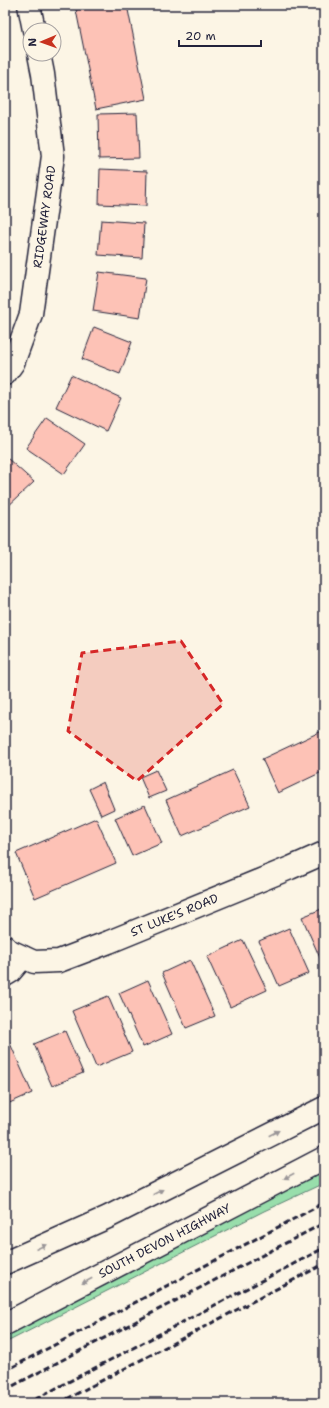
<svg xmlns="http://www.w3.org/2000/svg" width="329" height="1408" font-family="'Shantell Sans',sans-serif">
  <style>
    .grass { fill: #98deab; stroke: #5d8073 }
    .building { fill: #fdc2b6; stroke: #22223b }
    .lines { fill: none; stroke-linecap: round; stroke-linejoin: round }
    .street-casing { stroke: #22223b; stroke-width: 25 }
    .highway-casing { stroke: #22223b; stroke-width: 25 }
    .street { stroke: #fcf5e5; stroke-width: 22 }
    .highway { stroke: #fcf5e5; stroke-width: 22 }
    .rail { stroke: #22223b; stroke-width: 3; stroke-dasharray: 6 3; stroke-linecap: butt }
    .oneway { fill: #9a9698 }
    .marked { fill: #d62828; fill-opacity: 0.2; stroke: #d62828; stroke-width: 3; stroke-dasharray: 8 5; stroke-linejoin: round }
    .labels { text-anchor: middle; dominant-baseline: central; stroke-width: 3.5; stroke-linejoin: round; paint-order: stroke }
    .street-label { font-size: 12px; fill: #22223b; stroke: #fcf5e5 }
  </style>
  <rect width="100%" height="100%" fill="#fcf5e5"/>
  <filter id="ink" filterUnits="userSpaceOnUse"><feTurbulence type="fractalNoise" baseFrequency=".025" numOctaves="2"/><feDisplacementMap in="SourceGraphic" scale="8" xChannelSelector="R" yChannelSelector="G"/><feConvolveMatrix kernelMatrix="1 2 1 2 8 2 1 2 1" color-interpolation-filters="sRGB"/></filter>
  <g filter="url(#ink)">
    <polygon class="grass" points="324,1163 324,1183 264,1211 5,1343 5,1318"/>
    <g class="building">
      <polygon points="101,5 127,5 146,99 96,109 76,10"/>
      <polygon points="137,113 139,158 99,159 98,114"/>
      <polygon points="100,169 147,171 146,206 99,204"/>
      <polygon points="101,220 144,223 142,258 98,255"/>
      <polygon points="99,272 146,278 140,318 93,311"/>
      <polygon points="94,327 132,342 120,374 82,359"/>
      <polygon points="71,375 121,398 106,431 56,407"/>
      <polygon points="47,418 85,444 64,474 26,448"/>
      <polygon points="7,458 34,482 5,509 5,460"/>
      <polygon points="324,730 324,771 278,793 262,759"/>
      <polygon points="156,770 166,791 149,798 140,777"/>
      <polygon points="233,770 250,806 182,836 166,800"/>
      <polygon points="103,782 114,809 101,815 89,789"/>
      <polygon points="145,805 162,843 132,856 115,818"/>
      <polygon points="96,818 116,863 35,898 16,853"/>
      <polygon points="324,908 324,967 302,917"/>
      <polygon points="289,928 309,973 279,986 259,941"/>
      <polygon points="243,940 267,990 230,1007 207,957"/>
      <polygon points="190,960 215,1016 186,1028 162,973"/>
      <polygon points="148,980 172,1034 143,1047 119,993"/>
      <polygon points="108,996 132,1052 96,1067 72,1011"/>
      <polygon points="65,1031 83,1073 52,1086 34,1044"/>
      <polygon points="9,1041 32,1093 5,1105 5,1042"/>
    </g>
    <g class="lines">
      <defs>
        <g id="street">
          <polyline points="29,5 34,30"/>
          <path id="s1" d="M5 374 13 363 31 314 53 156 43 74 39 54"/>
          <path id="s2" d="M5 947 8 950 34 962 59 961 109 942 290 868 324 853"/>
          <polyline points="5,975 10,972 23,957"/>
        </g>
        <g id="highway">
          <polyline points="5,1263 108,1217 324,1108"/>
          <path id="s3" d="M5 1324 324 1158"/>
        </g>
      </defs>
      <use href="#street" class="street-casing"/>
      <use href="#highway" class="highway-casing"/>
      <use href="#street" class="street"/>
      <use href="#highway" class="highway"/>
      <g class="rail">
        <polyline points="5,1371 324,1203"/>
        <polyline points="5,1390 324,1223"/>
        <polyline points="28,1403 324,1248"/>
        <polyline points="59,1403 324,1264"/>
      </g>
    </g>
    <defs><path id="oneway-solid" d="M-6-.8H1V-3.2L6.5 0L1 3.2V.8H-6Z"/></defs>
    <g class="oneway">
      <use href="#oneway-solid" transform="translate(274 1133) rotate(-27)"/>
      <use href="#oneway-solid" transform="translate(289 1176) rotate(152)"/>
      <use href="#oneway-solid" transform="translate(158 1192) rotate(-27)"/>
      <use href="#oneway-solid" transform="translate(41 1247) rotate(-24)"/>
      <use href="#oneway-solid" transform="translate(87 1281) rotate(152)"/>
    </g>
  </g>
  <path class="marked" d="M181 641 223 704 137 781 68 731 82 653Z"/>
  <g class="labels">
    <g class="street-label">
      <text stroke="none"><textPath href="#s1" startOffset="164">RIDGEWAY ROAD</textPath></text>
      <text stroke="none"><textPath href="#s2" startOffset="182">ST LUKE'S ROAD</textPath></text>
      <text stroke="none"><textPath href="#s3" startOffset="180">SOUTH DEVON HIGHWAY</textPath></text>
    </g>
  </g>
  <rect width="329" height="1408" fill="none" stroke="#fcf5e5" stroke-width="20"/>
  <rect x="10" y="10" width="309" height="1388" fill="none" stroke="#22223b" stroke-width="1.5" filter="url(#ink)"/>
  <g transform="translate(42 42) rotate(268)"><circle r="19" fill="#fcf5e5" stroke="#a5a1a1"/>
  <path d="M0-3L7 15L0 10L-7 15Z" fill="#c8321e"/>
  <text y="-6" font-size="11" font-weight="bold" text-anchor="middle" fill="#22223b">N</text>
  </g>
  <path d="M179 40v6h82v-6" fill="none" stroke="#22223b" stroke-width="2"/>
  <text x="185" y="40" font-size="12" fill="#22223b" stroke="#fcf5e5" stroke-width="3" paint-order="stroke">20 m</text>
</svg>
